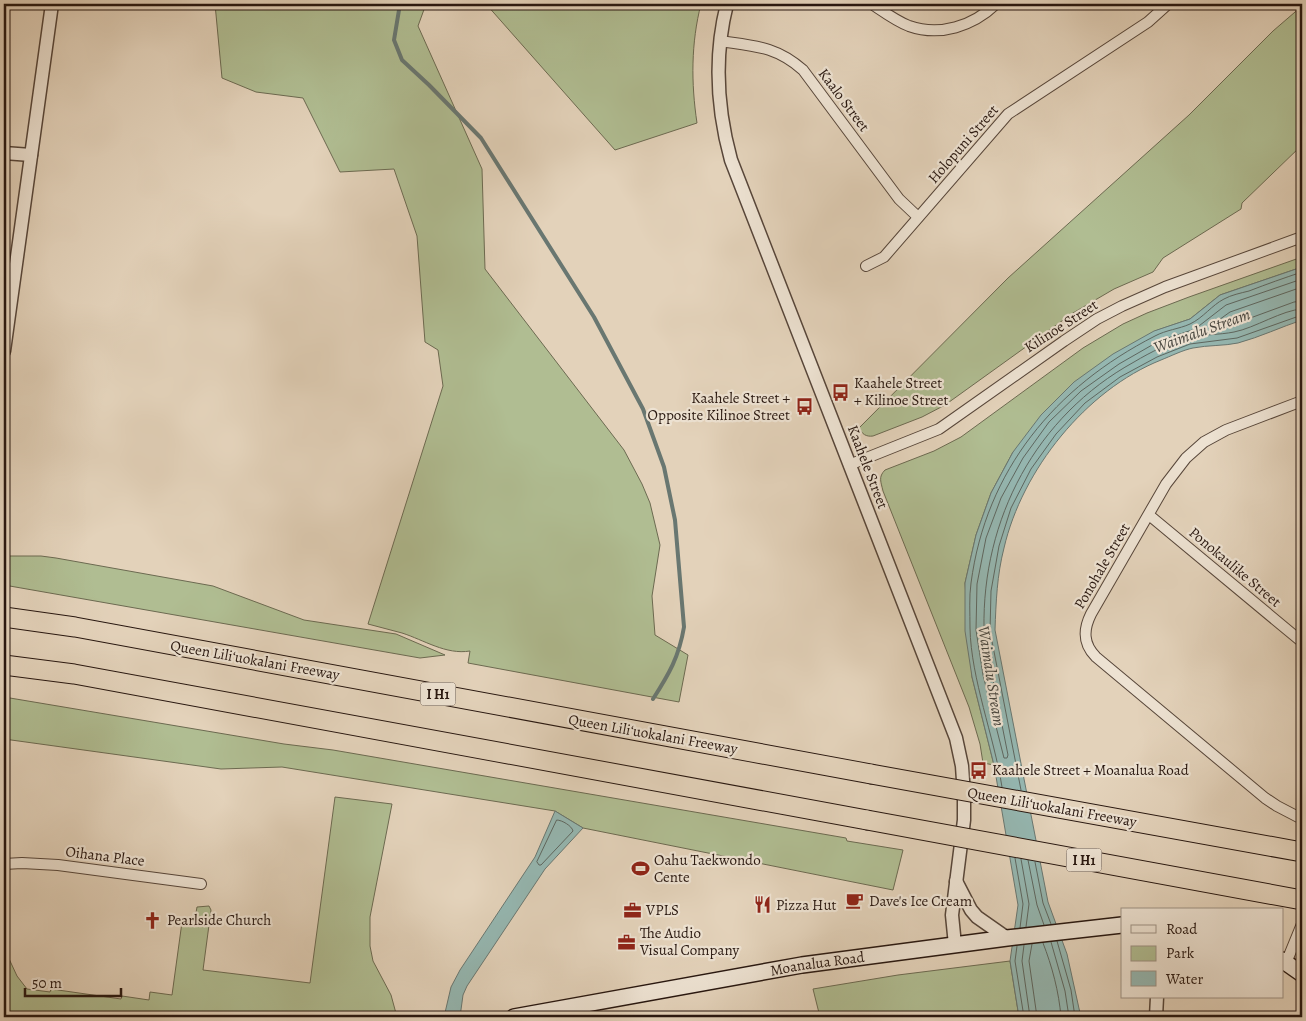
<svg xmlns="http://www.w3.org/2000/svg" width="1306" height="1021" font-family="Alegreya,serif">
  <style>
    .green { fill: #b0bd92; stroke: #6c6a51 }
    .water { fill: #95b7b1; stroke: #697771 }
    .lines { fill: none; stroke-linecap: round; stroke-linejoin: round }
    .shore { stroke: #5e6760; stroke-width: 1 }
    .stream { stroke: #697771; stroke-width: 4 }
    .minor-casing { stroke: #57463a; stroke-width: 12 }
    .tertiary-casing { stroke: #57463a; stroke-width: 15 }
    .secondary-casing { stroke: #281710; stroke-width: 18 }
    .motorway-casing { stroke: #281710; stroke-width: 21 }
    .minor { stroke: #ede2d2; stroke-width: 10 }
    .tertiary { stroke: #ede2d2; stroke-width: 12 }
    .secondary { stroke: #ede2d2; stroke-width: 15 }
    .motorway { stroke: #e3d2ba; stroke-width: 19 }
    .motorway-bridge-casing { stroke: #281710; stroke-width: 21; stroke-linecap: butt }
    .motorway-bridge { stroke: #e3d2ba; stroke-width: 19 }
    .labels { text-anchor: middle; dominant-baseline: central; stroke-width: 4.5; stroke-linejoin: round; paint-order: stroke }
    .shield { fill: #ede2d2; stroke: #63544a; stroke-width: 1 }
    .shield-label { font-size: 14px; font-weight: bold; fill: #281710 }
    .street-label { font-size: 15px; fill: #281710; stroke: #ede2d2 }
    .poi-label { font-size: 15px; fill: #281710; stroke: #ede2d2; text-anchor: start }
    .water-label { font-size: 16px; font-style: italic; fill: #494740; stroke: #ede2d2 }
  </style>
  <rect width="100%" height="100%" fill="#e3d2ba"/>
  <filter id="stains"><feTurbulence type="fractalNoise" baseFrequency=".004" numOctaves="4"/><feColorMatrix values="0 0 0 0 .2 0 0 0 0 .09 0 0 0 0 .02 0 0 0 .5 -.17"/></filter>
  <radialGradient id="worn" r=".72"><stop offset=".6" stop-color="#630" stop-opacity="0"/><stop offset="1" stop-color="#630" stop-opacity=".3"/></radialGradient>
  <g class="green">
    <path d="M215 4H426L418 26 482 169 485 269 624 450 642 484 650 503 660 545 652 596 655 635 688 655 679 702 468 663 470 651C446 655 424 640 402 633 391 630 379 627 368 624L443 386 438 350 425 342 417 236 394 169 340 172 303 98 256 92 222 78Z"/>
    <path d="M486 4H701C691 43 691 83 697 123L615 150Z"/>
    <path d="M1302 6V145L1242 203 1241 209 1163 258 1153 272 1114 289 1073 313 945 405 922 417 873 436C866 437 862 434 859 428L1008 278 1189 115 1273 31Z"/>
    <path d="M1302 257V267L1220 295 1190 319 1155 331 1013 452 991 493 976 535 965 583 972 677 994 765 983 763 980 744 969 707 883 491C881 482 878 477 885 470L934 451 961 437 1083 348 1123 324 1147 313 1189 297Z"/>
    <polygon points="4,556 41,556 56,558 213,586 304,620 396,634 445,655 420,658 4,585"/>
    <polygon points="4,697 284,744 333,750 846,838 847,841 903,850 893,890 583,828 555,811 282,767 221,769 4,739"/>
    <polygon points="335,797 392,804 370,917 370,946 373,961 391,995 397,1017 4,1017 4,948 17,976 27,989 50,992 51,989 121,999 122,996 149,1000 150,992 172,995 182,922 194,924 197,907 209,906 211,910 203,970 310,983"/>
    <polygon points="1010,961 1019,1017 820,1017 813,989 898,975"/>
  </g>
  <g class="water">
    <path d="M1302 267V320C1281 327 1260 337 1238 343 1224 346 1208 345 1193 348 1183 350 1171 356 1161 360 1086 390 1022 470 1004 548 997 575 996 602 995 630L1048 902 1067 954 1080 1013V1017H1019L1010 961 1018 905 994 765 972 677 965 631V583L976 535 991 493 1013 452 1041 415 1074 382 1113 354 1154 331 1190 319 1220 295Z"/>
    <polygon points="555,811 583,828 545,869 467,986 463,995 460,1017 444,1017 451,987 460,970 535,857"/>
  </g>
  <g class="lines">
    <g class="shore">
      <path d="M1302 279 1226 305 1195 329 1159 341 1119 364 1081 391 1049 422 1023 458 1001 498 986 538 977 584 976 630 983 675 1004 758H1007L1008 755C1002 727 997 698 991 670 989 657 984 642 984 629 982 519 1036 416 1134 362 1151 352 1170 342 1189 338 1204 334 1219 335 1234 332 1255 328 1282 310 1302 309"/>
      <polyline points="1302,287 1230,312 1216,322 1215,325 1218,326 1234,324 1294,302 1302,301"/>
      <path d="M1002 787C994 736 971 679 970 628 970 613 969 597 971 583 986 470 1055 387 1155 336 1166 330 1179 329 1190 324 1203 318 1212 305 1224 299 1231 295 1241 293 1249 291 1267 284 1284 278 1302 272"/>
      <polyline points="1021,790 990,631 991,591 999,546 1011,508 1031,469 1056,434 1085,403 1120,377 1157,357 1190,344 1237,338 1302,315"/>
      <path d="M557 820C562 820 572 826 573 831L541 865H539L537 862Z"/>
      <polyline points="1015,858 1023,904 1020,928"/>
      <polyline points="1021,859 1029,904 1026,927"/>
      <polyline points="1028,860 1037,905 1044,925"/>
      <polyline points="1035,862 1043,903 1051,924"/>
      <polyline points="1057,941 1071,990 1075,1017"/>
      <polyline points="1051,942 1065,991 1069,1017"/>
      <path d="M1043 943C1052 966 1059 992 1061 1017"/>
      <polyline points="1032,944 1029,961 1037,1017"/>
      <polyline points="1024,945 1022,961 1030,1017"/>
      <polyline points="1017,946 1015,961 1024,1017"/>
    </g>
    <path class="stream" d="M400 4 394 40 402 60 429 85 481 138 594 317 643 409 664 467 675 520 684 627C679 657 669 674 653 699"/>
    <defs>
      <g id="minor">
        <path d="M872 4C884 12 896 21 909 26 940 37 973 26 996 4"/>
        <path d="M720 41C754 46 776 46 803 70L899 199 918 217"/>
        <polyline points="866,266 884,257 1008,114 1148,22 1168,4"/>
        <path d="M1302 401 1226 430 1204 442 1186 458 1166 484 1091 614C1083 630 1083 644 1096 657L1265 798 1277 806 1302 819"/>
        <polyline points="849,465 939,429 1064,341 1097,319 1122,306 1165,287 1302,237"/>
        <polyline points="1149,515 1302,642"/>
        <polyline points="4,864 22,863 58,865 201,884"/>
        <polyline points="1286,963 1302,924"/>
      </g>
      <g id="tertiary">
        <path d="M727 4C714 55 717 109 731 160L956 738 962 766 964 795V820L952 915 955 945"/>
        <polyline points="4,153 31,155"/>
        <polyline points="4,351 52,4"/>
        <polyline points="956,881 971,910 977,917 1007,938"/>
        <polyline points="1156,1017 1157,997"/>
      </g>
      <g id="secondary">
        <polyline points="1282,960 1302,974"/>
        <path id="s1" d="M514 1017 802 965 1007 938 1122 925"/>
      </g>
      <g id="motorway">
        <polyline points="4,617 75,627 871,774"/>
        <polyline points="4,665 74,674 867,820"/>
      </g>
    </defs>
    <use href="#minor" class="minor-casing"/>
    <use href="#tertiary" class="tertiary-casing"/>
    <use href="#secondary" class="secondary-casing"/>
    <use href="#motorway" class="motorway-casing"/>
    <use href="#minor" class="minor"/>
    <use href="#tertiary" class="tertiary"/>
    <use href="#secondary" class="secondary"/>
    <use href="#motorway" class="motorway"/>
    <defs>
      <g id="motorway-bridge">
        <polyline points="871,774 1302,852"/>
        <polyline points="867,820 1302,900"/>
      </g>
    </defs>
    <use href="#motorway-bridge" class="motorway-bridge-casing"/>
    <use href="#motorway-bridge" class="motorway-bridge"/>
  </g>
  <defs>
    <symbol id="bus-bare" viewBox="-9 -9 18 18"><path d="M-5-6H5V4H4V6H2V4H-2V6H-4V4H-5ZM-3.5-4V0h7V-4ZM-3.5 1.2v1.5H-2V1.2ZM2 1.2v1.5H3.5V1.2Z" fill="#8f2418" stroke="#ede2d2" stroke-width="2.5" paint-order="stroke"/></symbol>
    <symbol id="stadium-bare" viewBox="-9 -9 18 18"><path d="M0-5a6.5 5 0 1 0 0 10a6.5 5 0 1 0 0-10ZM-3.5-1.8h7v3.6h-7Z" fill="#8f2418" stroke="#ede2d2" stroke-width="2.5" paint-order="stroke"/></symbol>
    <symbol id="cafe-bare" viewBox="-9 -9 18 18"><path d="M-5.5-4.5H6V0H3Q3 3.5 0 3.5H-2.5Q-5.5 3.5-5.5 0ZM3-3.2v2h1.7v-2ZM-6 4.5H4V6H-6Z" fill="#8f2418" stroke="#ede2d2" stroke-width="2.5" paint-order="stroke"/></symbol>
    <symbol id="restaurant-bare" viewBox="-9 -9 18 18"><path d="M-5-6h1v4h1v-4h1v4h1v-4h1v5L-1.5 .5V6h-2V.5L-5-1ZM5-6V6H3V1.5H1.5Q1.5-4 5-6Z" fill="#8f2418" stroke="#ede2d2" stroke-width="2.5" paint-order="stroke"/></symbol>
    <symbol id="office-bare" viewBox="-9 -9 18 18"><path d="M-6-3h4V-5.5h4V-3h4V5H-6ZM-1-4.5V-3h2v-1.5ZM-6 0V1H6V0Z" fill="#8f2418" stroke="#ede2d2" stroke-width="2.5" paint-order="stroke"/></symbol>
    <symbol id="church-bare" viewBox="-9 -9 18 18"><path d="M-1.2-6h2.4v3.5h3.3v2.4h-3.3V6h-2.4V-.1h-3.3v-2.4h3.3Z" fill="#8f2418" stroke="#ede2d2" stroke-width="2.5" paint-order="stroke"/></symbol>
  </defs>
  <g fill-rule="evenodd">
    <use href="#bus-bare" x="828" y="380" width="25" height="25"/>
    <use href="#bus-bare" x="792" y="394" width="25" height="25"/>
    <use href="#bus-bare" x="966" y="758" width="25" height="25"/>
    <use href="#stadium-bare" x="628" y="856" width="25" height="25"/>
    <use href="#cafe-bare" x="842" y="888" width="25" height="25"/>
    <use href="#restaurant-bare" x="750" y="892" width="25" height="25"/>
    <use href="#office-bare" x="620" y="898" width="25" height="25"/>
    <use href="#church-bare" x="140" y="908" width="25" height="25"/>
    <use href="#office-bare" x="614" y="930" width="25" height="25"/>
  </g>
  <g class="labels">
    <g class="shield">
      <rect x="420.5" y="682.5" width="35" height="23" rx="4"/>
      <rect x="1066.5" y="848.5" width="35" height="23" rx="4"/>
    </g>
    <g class="shield-label">
      <text x="438" y="694">I H1</text>
      <text x="1084" y="860">I H1</text>
    </g>
    <g class="street-label">
      <text transform="translate(844 100) rotate(53)">Kaalo Street</text>
      <text transform="translate(963 144) rotate(-49)">Holopuni Street</text>
      <text transform="translate(1061 326) rotate(-33)">Kilinoe Street</text>
      <text transform="translate(868 467) rotate(69)">Kaahele Street</text>
      <text transform="translate(1102 566) rotate(-60)">Ponohale Street</text>
      <text transform="translate(1235 567) rotate(40)">Ponokaulike Street</text>
      <text transform="translate(255 660) rotate(10)">Queen Liliʻuokalani Freeway</text>
      <text transform="translate(653 734) rotate(10)">Queen Liliʻuokalani Freeway</text>
      <text transform="translate(1052 807) rotate(10)">Queen Liliʻuokalani Freeway</text>
      <text transform="translate(105 856) rotate(7)">Oihana Place</text>
      <text stroke="none"><textPath href="#s1" startOffset="308">Moanalua Road</textPath></text>
    </g>
    <g class="poi-label">
      <text x="854" y="383">Kaahele Street<tspan x="854" dy="17">+ Kilinoe Street</tspan></text>
      <text x="790" y="398" text-anchor="end">Kaahele Street +<tspan x="790" dy="17">Opposite Kilinoe Street</tspan></text>
      <text x="992" y="770">Kaahele Street + Moanalua Road</text>
      <text x="654" y="860">Oahu Taekwondo<tspan x="654" dy="17">Cente</tspan></text>
      <text x="869" y="901">Dave's Ice Cream</text>
      <text x="776" y="905">Pizza Hut</text>
      <text x="646" y="910">VPLS</text>
      <text x="167" y="920">Pearlside Church</text>
      <text x="640" y="933">The Audio<tspan x="640" dy="17">Visual Company</tspan></text>
    </g>
    <g class="water-label">
      <text transform="translate(1202 331) rotate(-20)">Waimalu Stream</text>
      <text transform="translate(991 676) rotate(81)">Waimalu Stream</text>
    </g>
  </g>
  <rect width="1306" height="1021" fill="none" stroke="#e3d2ba" stroke-width="20"/>
  <rect x="5" y="5" width="1296" height="1011" fill="none" stroke="#281710" stroke-width="2.5"/>
  <rect x="10" y="10" width="1286" height="1001" fill="none" stroke="#281710"/>
  <rect x="1121" y="908" width="162" height="90" fill="#ede2d2" stroke="#9e9184"/>
  <rect x="1131" y="925" width="25" height="8" fill="#ede2d2" stroke="#9e9184"/>
  <text x="1166" y="934" font-size="15" fill="#281710">Road</text>
  <rect x="1131" y="946" width="25" height="15" fill="#b0bd92" stroke="#9e9184"/>
  <text x="1166" y="958" font-size="15" fill="#281710">Park</text>
  <rect x="1131" y="971" width="25" height="15" fill="#95b7b1" stroke="#9e9184"/>
  <text x="1166" y="984" font-size="15" fill="#281710">Water</text>
  <path d="M25 988v8h96v-8" fill="none" stroke="#281710" stroke-width="2.5"/>
  <text x="32" y="988" font-size="15" fill="#281710" stroke="#ede2d2" stroke-width="4" paint-order="stroke">50 m</text>
  <rect width="100%" height="100%" filter="url(#stains)"/>
  <rect width="100%" height="100%" fill="url(#worn)"/>
</svg>
